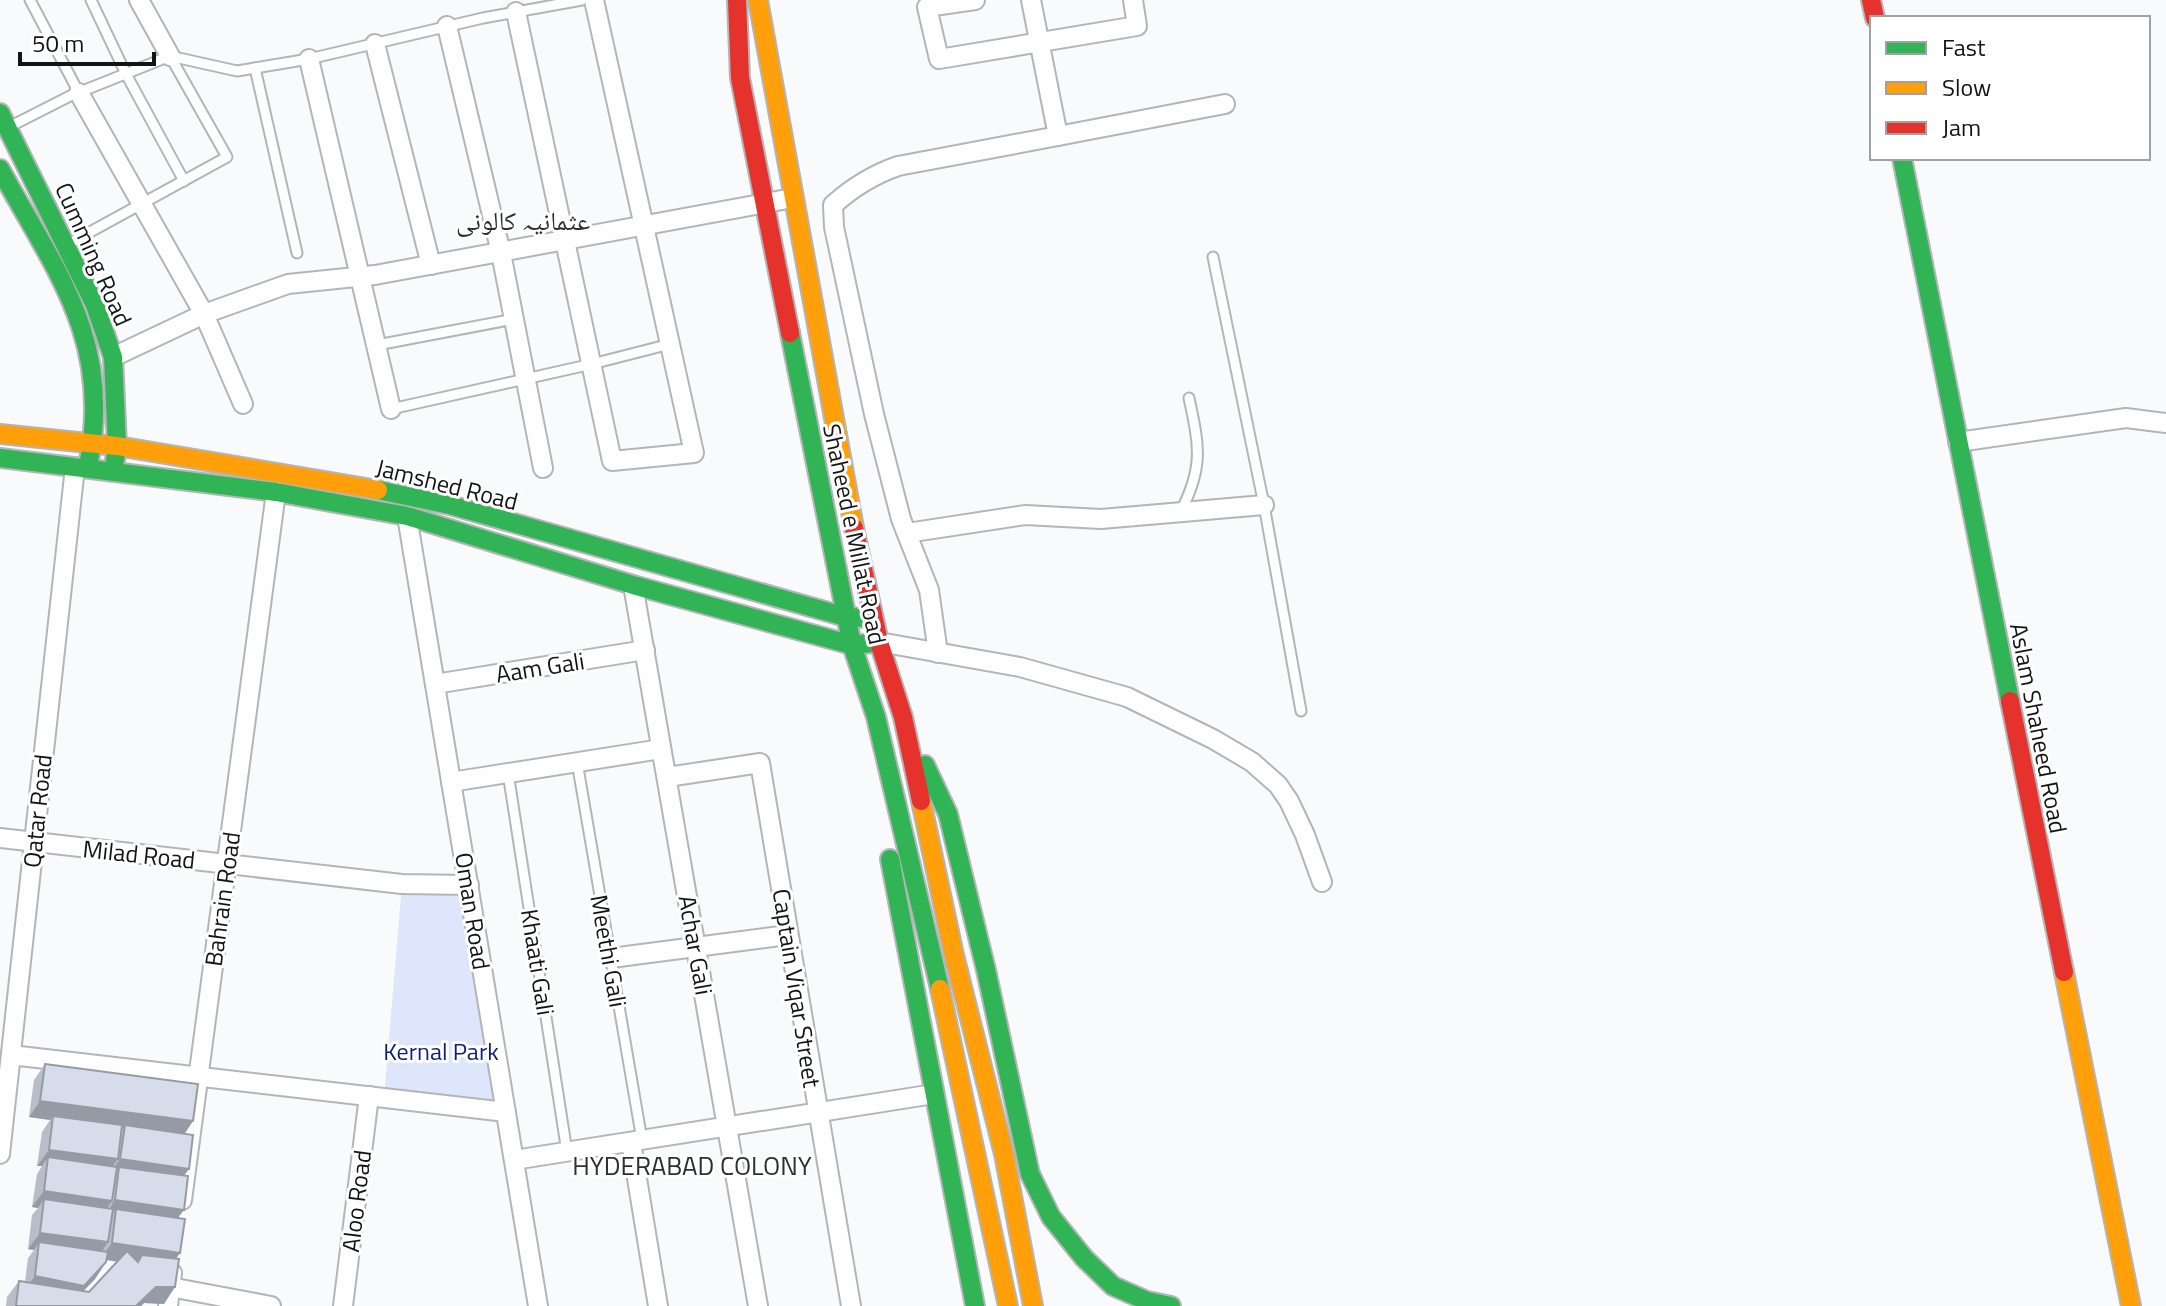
<svg xmlns="http://www.w3.org/2000/svg" width="2166" height="1306" font-family="'Titillium Web','Noto Naskh Arabic',sans-serif">
  <style>
    .green { fill: #dde6fa }
    .lines { fill: none; stroke-linecap: round; stroke-linejoin: round }
    .lane-casing { stroke: #b3b5b7; stroke-width: 13 }
    .street-casing { stroke: #b3b5b7; stroke-width: 22 }
    .fast-casing { stroke: #b3b5b7; stroke-width: 22 }
    .slow-casing { stroke: #b3b5b7; stroke-width: 22 }
    .jam-casing { stroke: #b3b5b7; stroke-width: 22 }
    .lane { stroke: #fefeff; stroke-width: 9 }
    .street { stroke: #fefeff; stroke-width: 18 }
    .fast { stroke: #30b455; stroke-width: 18 }
    .slow { stroke: #ff9f0a; stroke-width: 18 }
    .jam { stroke: #e5322d; stroke-width: 18 }
    .wall { fill: #b8bdc9; fill-rule: evenodd }
    .shaded-wall { fill: #969aa4 }
    .building { fill: #d6dcea; stroke: #969aa4; stroke-width: 2 }
    .labels { text-anchor: middle; dominant-baseline: central; stroke-width: 6; stroke-linejoin: round; paint-order: stroke }
    .street-label { font-size: 24px; fill: #131415; stroke: #fff }
    .park-label { font-size: 24px; fill: #0e1e79; stroke: #fff }
    .neighbourhood-label { font-size: 26px; fill: #2e2f33; stroke: #fff }
  </style>
  <rect width="100%" height="100%" fill="#f8fafc"/>
  <polygon class="green" points="402,884 469,885 506,1112 384,1098"/>
  <g class="lines">
    <defs>
      <g id="lane">
        <polyline points="30,0 79,93"/>
        <polyline points="91,0 126,74 184,181"/>
        <polyline points="255,68 297,253"/>
        <polyline points="9,127 70,96 170,56 237,71 309,59 483,18 582,0"/>
        <polyline points="70,243 227,157 170,56"/>
        <polyline points="1213,257 1264,505 1301,711"/>
        <polyline points="377,345 514,319"/>
        <polyline points="391,409 592,364 670,344"/>
        <path d="M1181 511C1204 466 1199 445 1189 398"/>
        <polyline points="577,762 642,1140"/>
        <polyline points="508,773 567,1152"/>
      </g>
      <g id="street">
        <polyline points="139,0 170,56"/>
        <polyline points="975,0 927,7 939,59 1137,26 1133,0"/>
        <polyline points="1031,0 1058,136 1225,104"/>
        <polyline points="516,12 612,461 694,453 594,0"/>
        <polyline points="447,26 501,253 543,468"/>
        <polyline points="375,44 431,265"/>
        <polyline points="309,59 391,409"/>
        <polyline points="79,93 204,314 243,404"/>
        <polyline points="113,357 204,314 288,284 375,275 793,198"/>
        <polyline points="1958,442 2126,418 2166,423"/>
        <polyline points="407,516 538,1306"/>
        <polyline points="907,533 1025,515 1101,519 1264,505"/>
        <polyline points="633,585 758,1306"/>
        <polyline points="879,642 1020,667 1127,697 1213,739 1252,762 1278,785 1289,801 1305,835 1322,882"/>
        <path d="M938 653 929 590 901 519 874 414 834 227 833 205C853 187 872 175 898 166L1058 136"/>
        <polyline points="435,684 645,650"/>
        <polyline points="667,777 760,763 851,1306"/>
        <polyline points="451,782 661,749"/>
        <polyline points="0,838 402,884 469,885"/>
        <polyline points="611,958 788,935"/>
        <polyline points="11,1055 506,1112"/>
        <polyline points="631,1142 658,1306"/>
        <polyline points="0,1154 75,467"/>
        <polyline points="514,1160 934,1094"/>
        <polyline points="182,1200 276,492"/>
        <polyline points="170,1287 271,1306"/>
        <polyline points="168,1306 172,1273"/>
        <polyline points="343,1306 369,1096"/>
      </g>
      <g id="fast">
        <polyline points="0,113 95,305 113,357 117,446 115,460"/>
        <polyline points="1902,158 2010,701"/>
        <path d="M0 169C55 270 112 339 89 461"/>
        <polyline points="790,333 852,645 876,717 940,989"/>
        <polyline points="0,458 276,492 407,516 633,585 852,645 872,643"/>
        <polyline points="378,490 450,505 846,617 867,618"/>
        <polyline points="925,765 948,814 986,970 1030,1174 1051,1217 1084,1258 1113,1286 1147,1301 1171,1306"/>
        <polyline points="890,859 975,1306"/>
      </g>
      <g id="slow">
        <polyline points="758,0 854,528"/>
        <polyline points="0,434 117,446 378,490"/>
        <polyline points="921,801 954,955 1004,1154 1033,1306"/>
        <polyline points="2064,972 2131,1306"/>
        <polyline points="940,989 1008,1306"/>
      </g>
      <g id="jam">
        <polyline points="737,0 740,78 790,333"/>
        <polyline points="1871,0 1875,18"/>
        <polyline points="854,528 879,642 903,717 921,801"/>
        <polyline points="2010,701 2064,972"/>
      </g>
    </defs>
    <use href="#lane" class="lane-casing"/>
    <use href="#street" class="street-casing"/>
    <use href="#fast" class="fast-casing"/>
    <use href="#slow" class="slow-casing"/>
    <use href="#jam" class="jam-casing"/>
    <use href="#lane" class="lane"/>
    <use href="#street" class="street"/>
    <use href="#fast" class="fast"/>
    <use href="#slow" class="slow"/>
    <use href="#jam" class="jam"/>
  </g>
  <path class="wall" d="M45 1064 185 1134 184 1176 178 1218 176 1259 164 1304 144 1303 141 1306H6L7 1297 19 1281 25 1282 28 1258 34 1250 28 1249 32 1215 38 1208 32 1207 37 1174 42 1166H37L42 1132 50 1120 29 1117 34 1080ZM107 1260 117 1262 89 1292 83 1291 95 1279Z"/>
  <g class="shaded-wall">
    <polygon points="40,1101 193,1121 182,1138 125,1125 122,1130 53,1116 50,1120 29,1117"/>
    <polygon points="49,1150 118,1159 106,1175 48,1157 42,1166 37,1166"/>
    <polygon points="120,1159 189,1169 177,1185 119,1167 113,1176 109,1175"/>
    <polygon points="44,1191 112,1201 101,1217 44,1199 38,1208 32,1207"/>
    <polygon points="115,1200 184,1210 172,1226 116,1209 110,1218 104,1217"/>
    <polygon points="40,1233 108,1242 97,1259 39,1242 34,1250 28,1249"/>
    <polygon points="112,1243 180,1253 169,1269 142,1255 135,1264 100,1259"/>
    <polygon points="106,1262 95,1279 73,1302 23,1292 35,1276"/>
    <polygon points="156,1287 175,1287 164,1304 144,1303 141,1306 136,1306"/>
  </g>
  <g class="building">
    <polygon points="45,1064 198,1084 193,1121 40,1101"/>
    <polygon points="53,1116 122,1125 118,1159 49,1150"/>
    <polygon points="125,1125 193,1135 189,1169 120,1159"/>
    <polygon points="48,1157 117,1167 112,1201 44,1191"/>
    <polygon points="119,1167 188,1176 184,1210 115,1200"/>
    <polygon points="44,1199 113,1209 108,1242 40,1233"/>
    <polygon points="116,1209 185,1219 180,1253 112,1243"/>
    <polygon points="39,1242 108,1252 106,1262 84,1286 35,1276"/>
    <polygon points="127,1251 138,1262 142,1255 179,1259 175,1287 156,1287 136,1306 16,1306 19,1281 89,1292"/>
  </g>
  <g class="labels">
    <g class="street-label">
      <text transform="translate(94 254) rotate(66)">Cumming Road</text>
      <text transform="translate(447 484) rotate(14)">Jamshed Road</text>
      <text transform="translate(855 534) rotate(78)">Shaheed e Millat Road</text>
      <text transform="translate(540 667) rotate(-9)">Aam Gali</text>
      <text transform="translate(2039 728) rotate(79)">Aslam Shaheed Road</text>
      <text transform="translate(37 811) rotate(-84)">Qatar Road</text>
      <text transform="translate(139 854) rotate(6)">Milad Road</text>
      <text transform="translate(222 899) rotate(-82)">Bahrain Road</text>
      <text transform="translate(473 911) rotate(81)">Oman Road</text>
      <text transform="translate(696 945) rotate(80)">Achar Gali</text>
      <text transform="translate(609 951) rotate(80)">Meethi Gali</text>
      <text transform="translate(538 962) rotate(81)">Khaati Gali</text>
      <text transform="translate(797 988) rotate(81)">Captain Viqar Street</text>
      <text transform="translate(356 1201) rotate(-83)">Aloo Road</text>
    </g>
    <g class="park-label">
      <text x="441" y="1051">Kernal Park</text>
    </g>
    <g class="neighbourhood-label">
      <text x="523" y="220">عثمانیہ کالونی</text>
      <text x="692" y="1165">HYDERABAD COLONY</text>
    </g>
  </g>
  <rect x="1870" y="16" width="280" height="144" fill="#ffffff" stroke="#a1a1a1" stroke-width="2"/>
  <rect x="1886" y="42" width="40" height="12" fill="#30b455" stroke="#a1a1a1" stroke-width="2"/>
  <text x="1942" y="56" font-size="24" fill="#131415">Fast</text>
  <rect x="1886" y="82" width="40" height="12" fill="#ff9f0a" stroke="#a1a1a1" stroke-width="2"/>
  <text x="1942" y="96" font-size="24" fill="#131415">Slow</text>
  <rect x="1886" y="122" width="40" height="12" fill="#e5322d" stroke="#a1a1a1" stroke-width="2"/>
  <text x="1942" y="136" font-size="24" fill="#131415">Jam</text>
  <path d="M20 52v12h134v-12" fill="none" stroke="#131415" stroke-width="4"/>
  <text x="32" y="52" font-size="24" fill="#131415" stroke="#ffffff" stroke-width="6" paint-order="stroke">50 m</text>
</svg>
